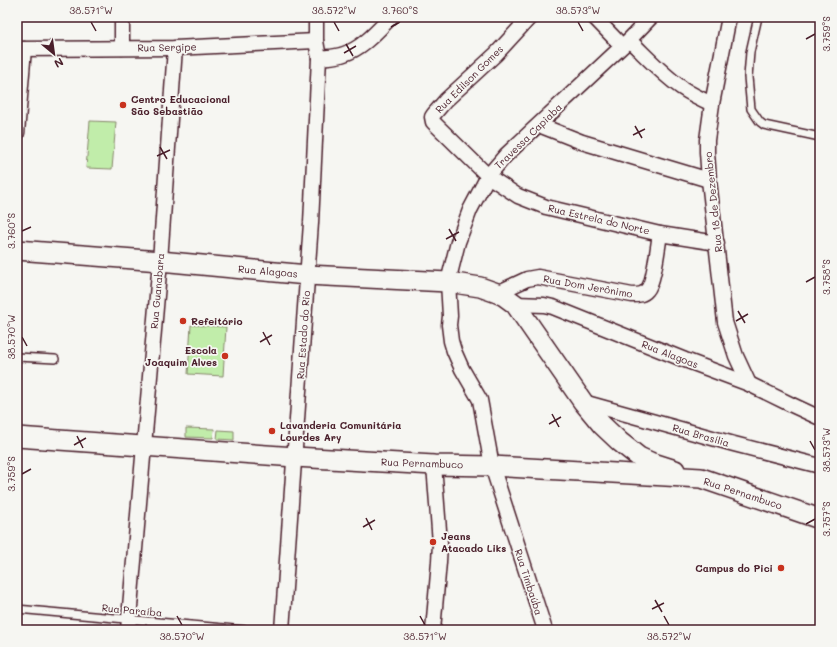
<svg xmlns="http://www.w3.org/2000/svg" width="837" height="647" font-family="Mali,sans-serif">
  <style>
    .green { fill: #c1edaa; stroke: #86866a }
    .lines { fill: none; stroke-linecap: round; stroke-linejoin: round }
    .lane-casing { stroke: #4a1f2b; stroke-width: 10 }
    .street-casing { stroke: #4a1f2b; stroke-width: 17 }
    .secondary-casing { stroke: #4a1f2b; stroke-width: 22 }
    .lane { stroke: #f6f6f2; stroke-width: 7 }
    .street { stroke: #f6f6f2; stroke-width: 14 }
    .secondary { stroke: #f6f6f2; stroke-width: 19 }
    .ticks { fill: none; stroke: #4a1f2b; stroke-width: 1.5 }
    .poi-dot { fill: #c8321e; stroke: #f6f6f2; stroke-width: 1.5 }
    .labels { text-anchor: middle; dominant-baseline: central; stroke-width: 3.5; stroke-linejoin: round; paint-order: stroke }
    .street-label { font-size: 10px; fill: #4a1f2b; stroke: #f6f6f2 }
    .poi-label { font-size: 10px; font-weight: bold; fill: #4a1f2b; stroke: #f6f6f2; text-anchor: start }
    .neatline { fill: none; stroke: #4a1f2b; stroke-width: 1.5 }
    .ticks-label { font-size: 10px; text-anchor: middle; fill: #4a1f2b }
  </style>
  <rect width="100%" height="100%" fill="#f6f6f2"/>
  <filter id="ink" filterUnits="userSpaceOnUse"><feTurbulence type="fractalNoise" baseFrequency=".025" numOctaves="2"/><feDisplacementMap in="SourceGraphic" scale="8" xChannelSelector="R" yChannelSelector="G"/><feConvolveMatrix kernelMatrix="1 2 1 2 8 2 1 2 1" color-interpolation-filters="sRGB"/></filter>
  <g filter="url(#ink)">
    <g class="green">
      <polygon points="90,121 116,122 112,169 86,168"/>
      <polygon points="191,325 226,327 223,376 188,374"/>
      <polygon points="186,428 214,429 213,438 186,437"/>
      <polygon points="218,430 234,431 234,440 217,439"/>
    </g>
    <g class="lines">
      <defs>
        <g id="lane">
          <polyline points="758,17 750,52 748,77 751,109 760,122 764,125 820,137"/>
          <polyline points="17,357 55,359"/>
          <polyline points="17,609 245,630"/>
        </g>
        <g id="street">
          <polyline points="122,17 122,48"/>
          <polyline points="530,17 496,54 446,100 434,114 432,117 433,122 488,176 518,196 546,207 660,234 717,243"/>
          <polyline points="594,17 622,46"/>
          <polyline points="729,17 712,104 707,140 707,152 709,180 725,322 736,356 749,384"/>
          <path d="M629 40C646 56 662 74 682 88 691 94 701 99 712 104"/>
          <polyline points="17,49 175,48 316,41"/>
          <path d="M319 58C327 57 337 57 344 54 363 48 378 30 391 17"/>
          <polyline points="539,125 582,142 709,180"/>
          <polyline points="17,133 24,49"/>
          <path d="M497 293 527 279 538 277 632 295C638 295 643 295 647 290 654 283 658 245 660 234"/>
          <polyline points="515,304 544,305 553,307 685,360 749,384 792,405 820,418"/>
          <polyline points="583,402 734,444 820,466"/>
          <polyline points="128,630 160,261 175,48"/>
          <polyline points="282,630 311,223 319,58 316,41 316,17"/>
          <polyline points="433,630 439,562 440,543 434,465"/>
          <polyline points="545,630 492,466 480,400 462,369 454,351 451,341 449,325 450,316 448,282 458,242 470,210 488,176 506,155 629,40 651,17"/>
        </g>
        <g id="secondary">
          <polyline points="17,250 160,261 307,275 448,282 480,287 497,293 504,296 515,304 583,402 602,425 620,442 639,457 650,462 675,470"/>
          <polyline points="17,437 295,457 434,465 492,466 701,478 820,519"/>
        </g>
      </defs>
      <use href="#lane" class="lane-casing"/>
      <use href="#street" class="street-casing"/>
      <use href="#secondary" class="secondary-casing"/>
      <use href="#lane" class="lane"/>
      <use href="#street" class="street"/>
      <use href="#secondary" class="secondary"/>
    </g>
  </g>
  <path class="ticks" d="M91 22 96 31M334 22 339 31M578 22 583 31M391 27 400 22M806 39 815 34M346 44 353 56M344 53 356 46M635 126 642 138M633 135 645 129M160 147 167 159M157 156 170 150M449 229 456 241M22 231 31 227M446 239 459 232M806 282 815 277M738 311 745 323M736 321 748 314M263 332 270 345M22 337 27 346M260 342 272 335M552 414 559 427M549 424 561 417M77 436 83 448M810 441 815 450M74 445 86 438M22 474 31 469M366 518 372 530M806 524 815 519M363 527 375 520M655 600 662 612M652 609 664 603M177 616 182 625M420 616 425 625M664 616 669 625"/>
  <g class="poi-dot">
    <circle cx="123" cy="105" r="4"/>
    <circle cx="183" cy="321" r="4"/>
    <circle cx="225" cy="356" r="4"/>
    <circle cx="272" cy="431" r="4"/>
    <circle cx="433" cy="542" r="4"/>
    <circle cx="781" cy="568" r="4"/>
  </g>
  <g class="labels">
    <g class="street-label">
      <text transform="translate(167 47) rotate(-1)">Rua Sergipe</text>
      <text transform="translate(469 79) rotate(-45)">Rua Edilson Gomes</text>
      <text transform="translate(528 136) rotate(-44)">Travessa Capiaba</text>
      <text transform="translate(713 202) rotate(-96)">Rua 18 de Dezembro</text>
      <text transform="translate(599 219) rotate(13)">Rua Estrela do Norte</text>
      <text transform="translate(268 271) rotate(5)">Rua Alagoas</text>
      <text transform="translate(588 286) rotate(10)">Rua Dom Jerônimo</text>
      <text transform="translate(157 291) rotate(-85)">Rua Guanabara</text>
      <text transform="translate(303 335) rotate(-86)">Rua Estado do Rio</text>
      <text transform="translate(670 354) rotate(21)">Rua Alagoas</text>
      <text transform="translate(701 435) rotate(16)">Rua Brasília</text>
      <text transform="translate(422 463) rotate(2)">Rua Pernambuco</text>
      <text transform="translate(743 493) rotate(18)">Rua Pernambuco</text>
      <text transform="translate(529 582) rotate(72)">Rua Timbaúba</text>
      <text transform="translate(132 610) rotate(5)">Rua Paraíba</text>
    </g>
    <g class="poi-label">
      <text x="131" y="99">Centro Educacional<tspan x="131" dy="12">São Sebastião</tspan></text>
      <text x="191" y="321">Refeitório</text>
      <text x="217" y="350" text-anchor="end">Escola<tspan x="217" dy="12">Joaquim Alves</tspan></text>
      <text x="280" y="425">Lavanderia Comunitária<tspan x="280" dy="12">Lourdes Ary</tspan></text>
      <text x="441" y="536">Jeans<tspan x="441" dy="12">Atacado Liks</tspan></text>
      <text x="773" y="568" text-anchor="end">Campus do Pici</text>
    </g>
  </g>
  <rect width="837" height="647" fill="none" stroke="#f6f6f2" stroke-width="44"/>
  <g transform="translate(54 54) rotate(151)" stroke="#f6f6f2" stroke-width="3" paint-order="stroke">
  <path d="M0-3L7 15L0 10L-7 15Z" fill="#4a1f2b"/>
  <text y="-6" font-size="11" font-weight="bold" text-anchor="middle" fill="#4a1f2b">N</text>
  </g>
  <rect x="22" y="22" width="793" height="603" class="neatline"/>
  <g class="ticks-label">
    <text x="91" y="14">38.571°W</text>
    <text x="334" y="14">38.572°W</text>
    <text x="400" y="14">3.760°S</text>
    <text x="578" y="14">38.573°W</text>
    <text transform="translate(826 34) rotate(-90)" y="4">3.759°S</text>
    <text transform="translate(11 231) rotate(-90)" y="4">3.760°S</text>
    <text transform="translate(826 277) rotate(-90)" y="4">3.758°S</text>
    <text transform="translate(11 337) rotate(-90)" y="4">38.570°W</text>
    <text transform="translate(826 450) rotate(-90)" y="4">38.573°W</text>
    <text transform="translate(11 474) rotate(-90)" y="4">3.759°S</text>
    <text transform="translate(826 519) rotate(-90)" y="4">3.757°S</text>
    <text x="182" y="640">38.570°W</text>
    <text x="425" y="640">38.571°W</text>
    <text x="669" y="640">38.572°W</text>
  </g>
</svg>
